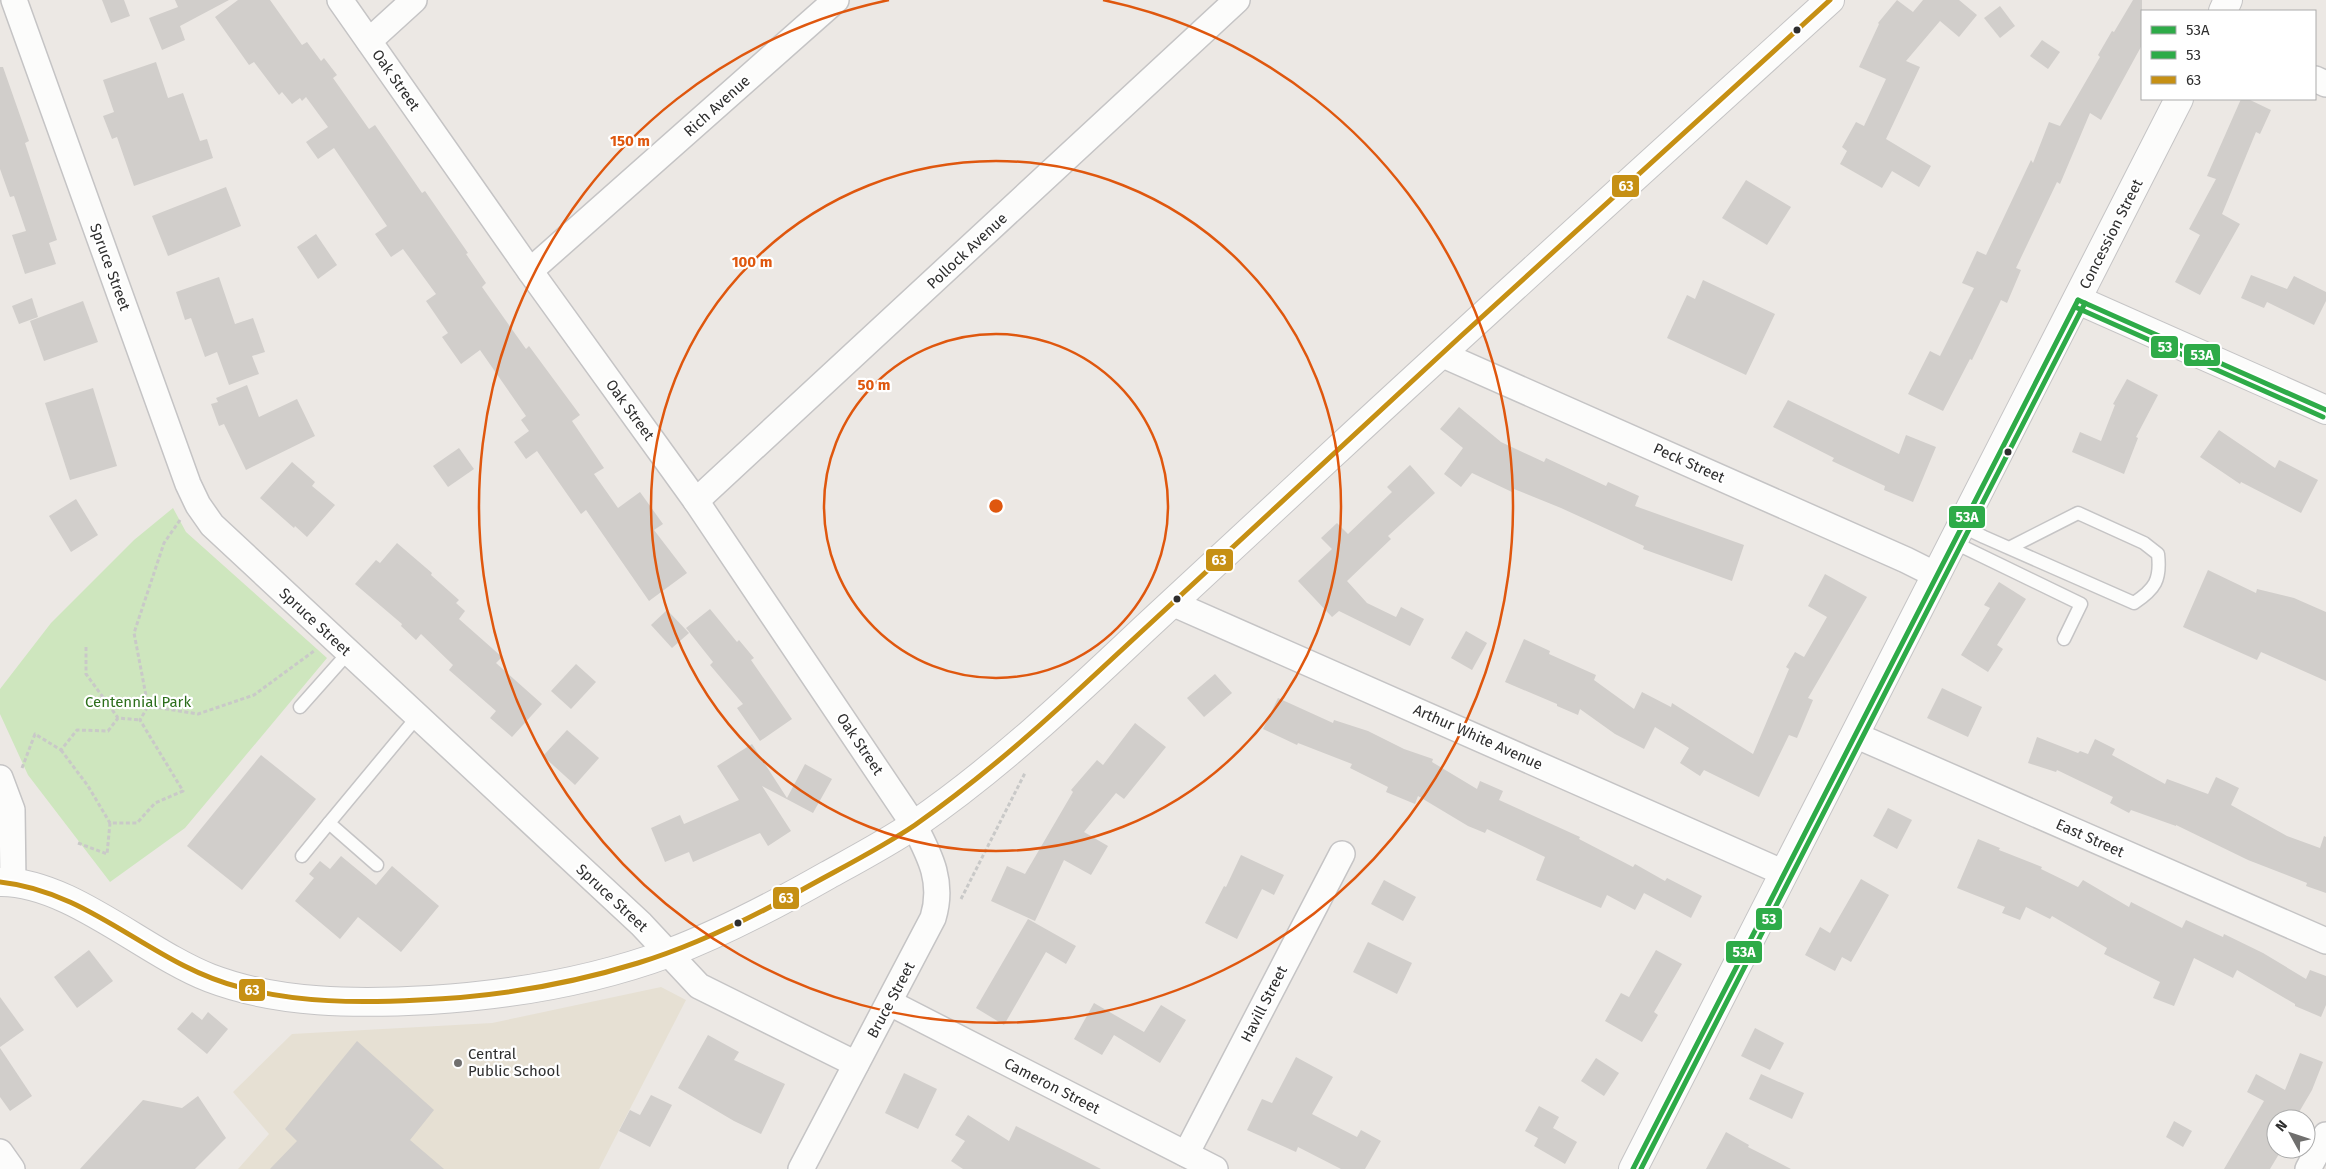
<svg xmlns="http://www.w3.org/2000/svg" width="2326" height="1169" font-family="'Fira Sans',sans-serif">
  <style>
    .education { fill: #e6e0d3 }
    .green { fill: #cee6be }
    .building { fill: #d1cecb }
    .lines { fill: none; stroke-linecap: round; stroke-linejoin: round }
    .lane-casing { stroke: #c5c4c5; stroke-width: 15 }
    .street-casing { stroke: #c5c4c5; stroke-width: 28 }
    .secondary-casing { stroke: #c5c4c5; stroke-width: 30 }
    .path { stroke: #c9c9c8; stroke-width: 3; stroke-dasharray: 4 2.5; stroke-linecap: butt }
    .lane { stroke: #fcfcfb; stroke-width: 12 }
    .street { stroke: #fcfcfb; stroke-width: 25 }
    .secondary { stroke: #fcfcfb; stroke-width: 28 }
    .bus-1-casing { stroke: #fff; stroke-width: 9 }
    .bus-2-casing { stroke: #fff; stroke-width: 9 }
    .bus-3-casing { stroke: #fff; stroke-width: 9 }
    .bus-1 { stroke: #2eab48; stroke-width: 5 }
    .bus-2 { stroke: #2eab48; stroke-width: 5 }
    .bus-3 { stroke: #c69014; stroke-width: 5 }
    .ring { fill: none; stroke: #df570e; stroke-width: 2.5 }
    .bus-dot { fill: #2e2e2e; stroke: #fff; stroke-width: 2 }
    .poi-dot { fill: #706f6e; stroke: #fff; stroke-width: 2 }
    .labels { text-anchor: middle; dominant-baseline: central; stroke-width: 4.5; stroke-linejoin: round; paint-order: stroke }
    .street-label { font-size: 15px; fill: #2e2e2e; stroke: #fff }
    .park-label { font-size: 15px; fill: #2c6e1b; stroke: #fff }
    .poi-label { font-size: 15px; fill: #2e2e2e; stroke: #fff; text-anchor: start }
    .centre { fill: #df570e; stroke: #fff; stroke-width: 2.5 }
    .ring-label { font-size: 15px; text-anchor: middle; font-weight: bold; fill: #df570e; stroke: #fff; stroke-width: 4.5; stroke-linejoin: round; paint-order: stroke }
    .line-badge { stroke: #fff; stroke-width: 2 }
    .badge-label { font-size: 14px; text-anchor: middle; font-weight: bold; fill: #fff }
  </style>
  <rect width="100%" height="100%" fill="#ece8e4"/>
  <polygon class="education" points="661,987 686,1000 599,1169 238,1169 269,1134 233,1092 292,1034 492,1023"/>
  <polygon class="green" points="173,508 186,532 327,658 185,828 110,882 28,775 0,714 0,689 51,623 134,540"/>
  <g class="building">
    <polygon points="102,0 124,0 130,16 111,23"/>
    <polygon points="175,0 229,0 180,26 185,40 162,50 149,18 178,7"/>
    <polygon points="238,0 270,0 302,45 307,42 321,61 324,58 337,75 333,78 369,129 375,125 422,193 425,191 468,253 466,254 486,283 482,287 526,349 529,346 580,415 572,421 604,468 594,474 618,508 640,492 663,524 654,530 687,573 649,601 586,510 581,514 537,451 526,459 514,442 529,431 521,420 526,416 480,350 461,364 442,337 448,333 426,301 436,294 403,249 391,257 375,234 387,226 334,148 318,159 306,142 328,127 306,97 302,101 300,98 292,104 282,92 279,95 254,62 249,65 215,17"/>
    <polygon points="1897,0 1913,12 1923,0 1959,0 1977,15 1959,37 1940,21 1906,61 1920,67 1886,139 1931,166 1919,187 1892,171 1882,188 1840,164 1847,151 1842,147 1856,122 1864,126 1886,79 1859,67 1879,24 1878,23"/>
    <polygon points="2133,0 2142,0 2142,45 2101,120 2090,113 2060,184 2057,182 2016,268 2021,270 2007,303 2001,300 1972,360 1970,359 1943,411 1908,394 1930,351 1940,356 1974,288 1962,283 1977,251 1986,255 2031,160 2033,163 2049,122 2060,126 2100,57 2098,55 2112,31 2114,32"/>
    <polygon points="2000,6 2015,26 2000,38 1984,18"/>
    <polygon points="2042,40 2060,52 2048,69 2030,56"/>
    <polygon points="156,62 168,98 183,93 200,141 207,139 213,158 134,186 117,137 112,139 103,116 114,112 103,80"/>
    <polygon points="0,67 3,67 29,141 25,143 57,240 49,243 56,264 25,274 12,235 26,231 14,196 10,197 0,169"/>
    <polygon points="2241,99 2248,99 2271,110 2260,134 2256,132 2222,214 2240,224 2200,295 2175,282 2200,235 2189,229 2216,179 2207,176"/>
    <polygon points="1746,180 1791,207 1767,245 1722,218"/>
    <polygon points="226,187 241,226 168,256 152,216"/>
    <polygon points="316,234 337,265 318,279 297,247"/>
    <polygon points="2251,275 2287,289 2294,276 2326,292 2326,301 2314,325 2267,302 2264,308 2241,298"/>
    <polygon points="219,277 235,324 253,318 265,352 252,356 259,374 229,385 217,352 205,357 191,318 185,320 176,292"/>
    <polygon points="1703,280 1775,314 1746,375 1667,338 1687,295 1695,299"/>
    <polygon points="32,298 38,317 19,324 12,306"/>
    <polygon points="83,301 98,342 44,361 30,321"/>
    <polygon points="2127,379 2158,395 2136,437 2138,438 2124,474 2072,452 2080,432 2101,441 2115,405 2113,404"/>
    <polygon points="247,385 259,417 297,399 315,436 246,470 224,424 219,426 211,404 218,402 216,398"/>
    <polygon points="93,388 117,466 70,480 45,403"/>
    <polygon points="1788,400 1899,454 1906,435 1936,447 1913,502 1884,490 1885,486 1832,461 1834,458 1773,427"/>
    <polygon points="1459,407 1501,442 1544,462 1546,458 1606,486 1608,482 1639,496 1635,506 1744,545 1732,581 1643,549 1644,546 1561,508 1514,489 1512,492 1472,473 1461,487 1444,474 1463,448 1440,429"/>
    <polygon points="2219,430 2275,468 2279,460 2318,480 2301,513 2241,482 2240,484 2200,457"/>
    <polygon points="459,448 474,469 448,487 433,466"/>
    <polygon points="292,462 315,482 312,486 335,505 307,537 295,526 294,528 260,498"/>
    <polygon points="1410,465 1435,493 1388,536 1391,539 1347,581 1367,603 1396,617 1401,607 1424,619 1410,646 1339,611 1332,617 1298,581 1332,549 1321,538 1337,523 1348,534 1392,492 1387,487"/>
    <polygon points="76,499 98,535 71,552 49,516"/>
    <polygon points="397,543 432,573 431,575 459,600 456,603 465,611 459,619 502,657 496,663 542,704 512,737 490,718 496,711 449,670 453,665 421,634 416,640 401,626 402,624 355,584 376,560 380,563"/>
    <polygon points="2208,570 2256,593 2257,589 2294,598 2326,612 2326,681 2261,652 2257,660 2183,627"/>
    <polygon points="1825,574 1867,597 1808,698 1813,700 1797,738 1789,735 1759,797 1704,770 1700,776 1680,763 1689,748 1655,727 1644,749 1615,734 1580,709 1578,715 1557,706 1557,704 1505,682 1524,639 1550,651 1549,654 1596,675 1594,680 1634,709 1642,692 1671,707 1672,703 1753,754 1789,669 1786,667 1795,652 1804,657 1827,617 1808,606"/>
    <polygon points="1999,582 2026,599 1997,645 2003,649 1988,672 1961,655 1990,608 1984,605"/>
    <polygon points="710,609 737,642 739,640 754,658 751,660 792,719 760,741 737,708 743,704 710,665 713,662 686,628"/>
    <polygon points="667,610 689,633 672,648 651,625"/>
    <polygon points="1466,631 1487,643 1472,670 1451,658"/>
    <polygon points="576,664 596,682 571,709 551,691"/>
    <polygon points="1215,674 1232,693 1204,717 1187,698"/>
    <polygon points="1942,688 1982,707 1968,737 1927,718"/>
    <polygon points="1278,698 1333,723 1334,720 1368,731 1404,749 1433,759 1432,762 1477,789 1480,781 1503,791 1499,800 1580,837 1579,839 1633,867 1635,864 1665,881 1667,878 1702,896 1691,918 1644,893 1635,910 1607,895 1601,908 1536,880 1545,857 1487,829 1485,833 1468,826 1418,796 1415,804 1386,792 1388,787 1350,768 1352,764 1298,743 1297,745 1263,729"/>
    <polygon points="1135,723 1166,747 1124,799 1116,793 1084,832 1108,846 1091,875 1064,860 1035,921 991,901 1007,866 1025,874 1073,792 1071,790 1097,760 1103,765"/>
    <polygon points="567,730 599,758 575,785 543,756"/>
    <polygon points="2037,737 2078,753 2080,751 2088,754 2095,739 2115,749 2112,755 2165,784 2167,779 2208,794 2216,777 2239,788 2231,805 2287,836 2320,848 2324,836 2326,837 2326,893 2306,886 2307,883 2248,860 2176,825 2176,826 2131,810 2129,813 2110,803 2113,797 2057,770 2056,772 2028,763"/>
    <polygon points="752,744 787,798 805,764 832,779 813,813 762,786 791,831 768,846 760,833 693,862 689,852 665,862 651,828 680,815 684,824 739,800 717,766"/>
    <polygon points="261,755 316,799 242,890 187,846"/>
    <polygon points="1888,808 1912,820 1897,849 1873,836"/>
    <polygon points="1978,839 2000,848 1999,850 2042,867 2041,869 2078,887 2083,880 2129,907 2131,902 2182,928 2186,920 2223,937 2224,934 2263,953 2306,979 2310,970 2326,976 2326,1005 2321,1017 2295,1006 2295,1004 2237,970 2233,978 2194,958 2174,1006 2153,998 2160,982 2104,954 2107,948 2052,916 2050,919 2026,907 2020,920 2002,913 2005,907 1957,888"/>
    <polygon points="1241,855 1284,875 1274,895 1262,889 1237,939 1205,923 1224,886 1226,887"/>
    <polygon points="341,856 376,885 392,866 439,906 401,952 358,917 340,939 295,901 314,878 309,874 320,861 330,869"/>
    <polygon points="1861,879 1889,895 1851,962 1842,957 1835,971 1805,955 1820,927 1830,933"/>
    <polygon points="1384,880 1416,897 1403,921 1371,904"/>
    <polygon points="1028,919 1076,946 1066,964 1046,952 1004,1025 976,1008"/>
    <polygon points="1368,942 1412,963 1397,994 1353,972"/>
    <polygon points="89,950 113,981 77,1008 54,977"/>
    <polygon points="1656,950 1682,964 1654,1012 1658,1015 1642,1042 1605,1021 1621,993 1629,997"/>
    <polygon points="0,997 24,1030 0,1047"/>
    <polygon points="1094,1003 1144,1032 1161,1005 1186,1020 1160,1063 1114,1035 1102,1055 1074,1039"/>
    <polygon points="192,1012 202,1020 208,1012 228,1029 207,1054 177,1029"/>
    <polygon points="1755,1028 1784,1043 1770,1070 1741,1056"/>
    <polygon points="708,1035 739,1052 734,1060 785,1084 761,1134 734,1121 678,1088"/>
    <polygon points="357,1041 434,1110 410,1140 444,1169 270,1169 297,1141 285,1129"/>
    <polygon points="0,1048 32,1096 10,1111 0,1097"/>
    <polygon points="2300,1053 2323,1062 2312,1090 2295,1119 2276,1119 2276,1149 2282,1149 2270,1169 2224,1169 2264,1101 2247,1092 2256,1074 2285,1090"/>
    <polygon points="1296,1057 1333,1077 1312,1114 1357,1137 1361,1130 1381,1141 1365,1169 1341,1169 1298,1147 1296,1152 1247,1130 1262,1099 1272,1103"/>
    <polygon points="1596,1058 1619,1073 1604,1096 1581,1081"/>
    <polygon points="904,1073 937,1089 918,1129 885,1113"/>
    <polygon points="1761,1074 1804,1093 1792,1119 1749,1099"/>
    <polygon points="651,1095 672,1105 650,1147 619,1131 630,1110 640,1115"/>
    <polygon points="198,1096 226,1138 195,1169 80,1169 143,1100 182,1108"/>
    <polygon points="1539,1106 1559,1117 1553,1128 1577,1142 1565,1164 1534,1146 1538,1138 1525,1131"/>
    <polygon points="968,1115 1009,1141 1016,1126 1101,1169 963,1169 951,1161 965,1141 955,1135"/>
    <polygon points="2174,1121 2192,1131 2183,1147 2166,1137"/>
    <polygon points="1726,1132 1749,1145 1748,1147 1791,1169 1706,1169"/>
  </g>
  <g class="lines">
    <defs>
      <g id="lane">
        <path d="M1961 526 1984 537 2134 603C2155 589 2161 580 2158 554L2144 543 2078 513 2009 548"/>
        <polyline points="1953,542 2081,604 2064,639"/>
        <polyline points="300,707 348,653"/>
        <polyline points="302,856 329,823"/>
        <polyline points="377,865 329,823 417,717"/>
      </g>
      <g id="street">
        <polyline points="14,0 188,484 198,505 212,525 641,924 699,986 856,1064"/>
        <path d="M340 0 530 271 696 501 914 825C930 856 944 882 933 918L801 1169"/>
        <polyline points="369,41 414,0"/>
        <polyline points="2315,79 2326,84"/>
        <polyline points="530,271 836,0"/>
        <polyline points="1441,354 1906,560 1936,575"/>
        <polyline points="696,501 1237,0"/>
        <polyline points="1172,603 1784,873"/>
        <polyline points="1855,735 2326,941"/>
        <polyline points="0,778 12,810 13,882"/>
        <polyline points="890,1003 1215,1169"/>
        <polyline points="0,1152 12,1169"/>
        <polyline points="1186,1154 1342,854"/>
        <polyline points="2308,1169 2326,1135"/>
      </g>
      <g id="secondary">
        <polyline points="2223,11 2228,0"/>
        <polyline points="2078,300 2326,410"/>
        <path d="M0 882C69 881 145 953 210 978 278 1004 357 1004 430 1000 510 995 593 981 669 953 724 932 777 904 828 875 857 859 887 843 914 825 997 768 1070 699 1143 630 1207 570 1273 510 1338 449 1501 298 1666 149 1830 0"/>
        <polyline points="1633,1169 2179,99"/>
      </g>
    </defs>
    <use href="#lane" class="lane-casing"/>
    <use href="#street" class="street-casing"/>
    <use href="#secondary" class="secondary-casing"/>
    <g class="path">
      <polyline points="180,520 164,543 134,633 148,706 198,714 254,695 314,651"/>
      <polyline points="86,647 86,674 118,718 140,720"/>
      <polyline points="61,750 88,786 110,823"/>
      <polyline points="22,768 35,734 61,750 77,730 108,731 118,718"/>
      <polyline points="78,843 107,854 110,823 137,823 155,803 183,791 140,720 148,706"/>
      <polyline points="961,899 1025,773"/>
    </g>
    <use href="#lane" class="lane"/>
    <use href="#street" class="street"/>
    <use href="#secondary" class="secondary"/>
    <defs>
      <g id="bus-1">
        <polyline points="2078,300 2326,410"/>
        <polyline points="1633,1169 2078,300"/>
      </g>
      <g id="bus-2">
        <polyline points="2075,307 2323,417"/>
        <polyline points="1641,1169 2085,303"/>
      </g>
      <path id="bus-3" d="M0 882C93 892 152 965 239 987 298 1003 359 1003 419 1000 493 997 567 985 638 963 694 946 747 920 798 892 837 870 878 850 915 825 966 789 1014 749 1060 707L1461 336 1830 0"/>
    </defs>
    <use href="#bus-1" class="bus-1-casing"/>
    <use href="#bus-2" class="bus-2-casing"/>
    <use href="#bus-3" class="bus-3-casing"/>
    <use href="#bus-1" class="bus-1"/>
    <use href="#bus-2" class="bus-2"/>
    <use href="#bus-3" class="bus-3"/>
  </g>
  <g class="ring">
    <circle cx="996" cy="506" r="172"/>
    <circle cx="996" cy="506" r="345"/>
    <path d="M1103 0A517 517 0 1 1 889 0"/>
  </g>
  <g class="bus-dot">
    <circle cx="1797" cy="30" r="4.5"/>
    <circle cx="2008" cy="452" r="4.5"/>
    <circle cx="1177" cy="599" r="4.5"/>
    <circle cx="738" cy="923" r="4.5"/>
  </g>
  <circle class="poi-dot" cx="458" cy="1063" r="5"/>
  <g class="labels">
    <g class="street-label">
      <text transform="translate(396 80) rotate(55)">Oak Street</text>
      <text transform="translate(717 106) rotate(-42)">Rich Avenue</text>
      <text transform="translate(2111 234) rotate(-63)">Concession Street</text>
      <text transform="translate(967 251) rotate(-43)">Pollock Avenue</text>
      <text transform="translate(110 267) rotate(70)">Spruce Street</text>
      <text transform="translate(630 410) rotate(54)">Oak Street</text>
      <text transform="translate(1689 463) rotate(24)">Peck Street</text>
      <text transform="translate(315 622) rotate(43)">Spruce Street</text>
      <text transform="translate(1478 737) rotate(24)">Arthur White Avenue</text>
      <text transform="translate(860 744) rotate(56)">Oak Street</text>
      <text transform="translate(2090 838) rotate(24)">East Street</text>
      <text transform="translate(612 898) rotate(43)">Spruce Street</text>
      <text transform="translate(891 1000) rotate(-62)">Bruce Street</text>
      <text transform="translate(1264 1004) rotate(-63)">Havill Street</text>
      <text transform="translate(1052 1086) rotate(27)">Cameron Street</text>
    </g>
    <g class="park-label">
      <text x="138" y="702">Centennial Park</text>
    </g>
    <g class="poi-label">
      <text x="468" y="1054">Central<tspan x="468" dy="17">Public School</tspan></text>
    </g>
  </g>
  <circle cx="996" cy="506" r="8" class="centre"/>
  <g class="ring-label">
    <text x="630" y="146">150 m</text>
    <text x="752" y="267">100 m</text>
    <text x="874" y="390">50 m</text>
  </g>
  <g class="line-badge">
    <rect x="1611" y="174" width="29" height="24" rx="5" fill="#c69014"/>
    <rect x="2150" y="335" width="29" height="24" rx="5" fill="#2eab48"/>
    <rect x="2183" y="343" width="38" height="24" rx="5" fill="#2eab48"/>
    <rect x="1948" y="505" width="38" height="24" rx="5" fill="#2eab48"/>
    <rect x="1205" y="548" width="29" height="24" rx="5" fill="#c69014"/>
    <rect x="772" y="886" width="28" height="24" rx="5" fill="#c69014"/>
    <rect x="1755" y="907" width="28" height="24" rx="5" fill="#2eab48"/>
    <rect x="1725" y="940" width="38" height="24" rx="5" fill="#2eab48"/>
    <rect x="238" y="978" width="28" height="24" rx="5" fill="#c69014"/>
  </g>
  <g class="badge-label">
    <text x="1626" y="191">63</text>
    <text x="2165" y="352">53</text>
    <text x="2202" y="360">53A</text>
    <text x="1967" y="522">53A</text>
    <text x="1219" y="565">63</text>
    <text x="786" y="903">63</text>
    <text x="1769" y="924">53</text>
    <text x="1744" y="957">53A</text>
    <text x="252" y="995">63</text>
  </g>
  <rect x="2141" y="10" width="175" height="90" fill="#ffffff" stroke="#ababab"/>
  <rect x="2151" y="26" width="25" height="8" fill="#2eab48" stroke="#ababab"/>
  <text x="2186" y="35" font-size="15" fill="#2e2e2e">53A</text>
  <rect x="2151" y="51" width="25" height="8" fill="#2eab48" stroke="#ababab"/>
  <text x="2186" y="60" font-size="15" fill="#2e2e2e">53</text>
  <rect x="2151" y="76" width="25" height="8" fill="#c69014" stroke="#ababab"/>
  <text x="2186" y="85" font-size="15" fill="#2e2e2e">63</text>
  <g transform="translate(2291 1134) rotate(310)"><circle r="24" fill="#ffffff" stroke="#ababab"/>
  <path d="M0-4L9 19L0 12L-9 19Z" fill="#706f6e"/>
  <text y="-8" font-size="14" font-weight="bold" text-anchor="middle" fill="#2e2e2e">N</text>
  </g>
</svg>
